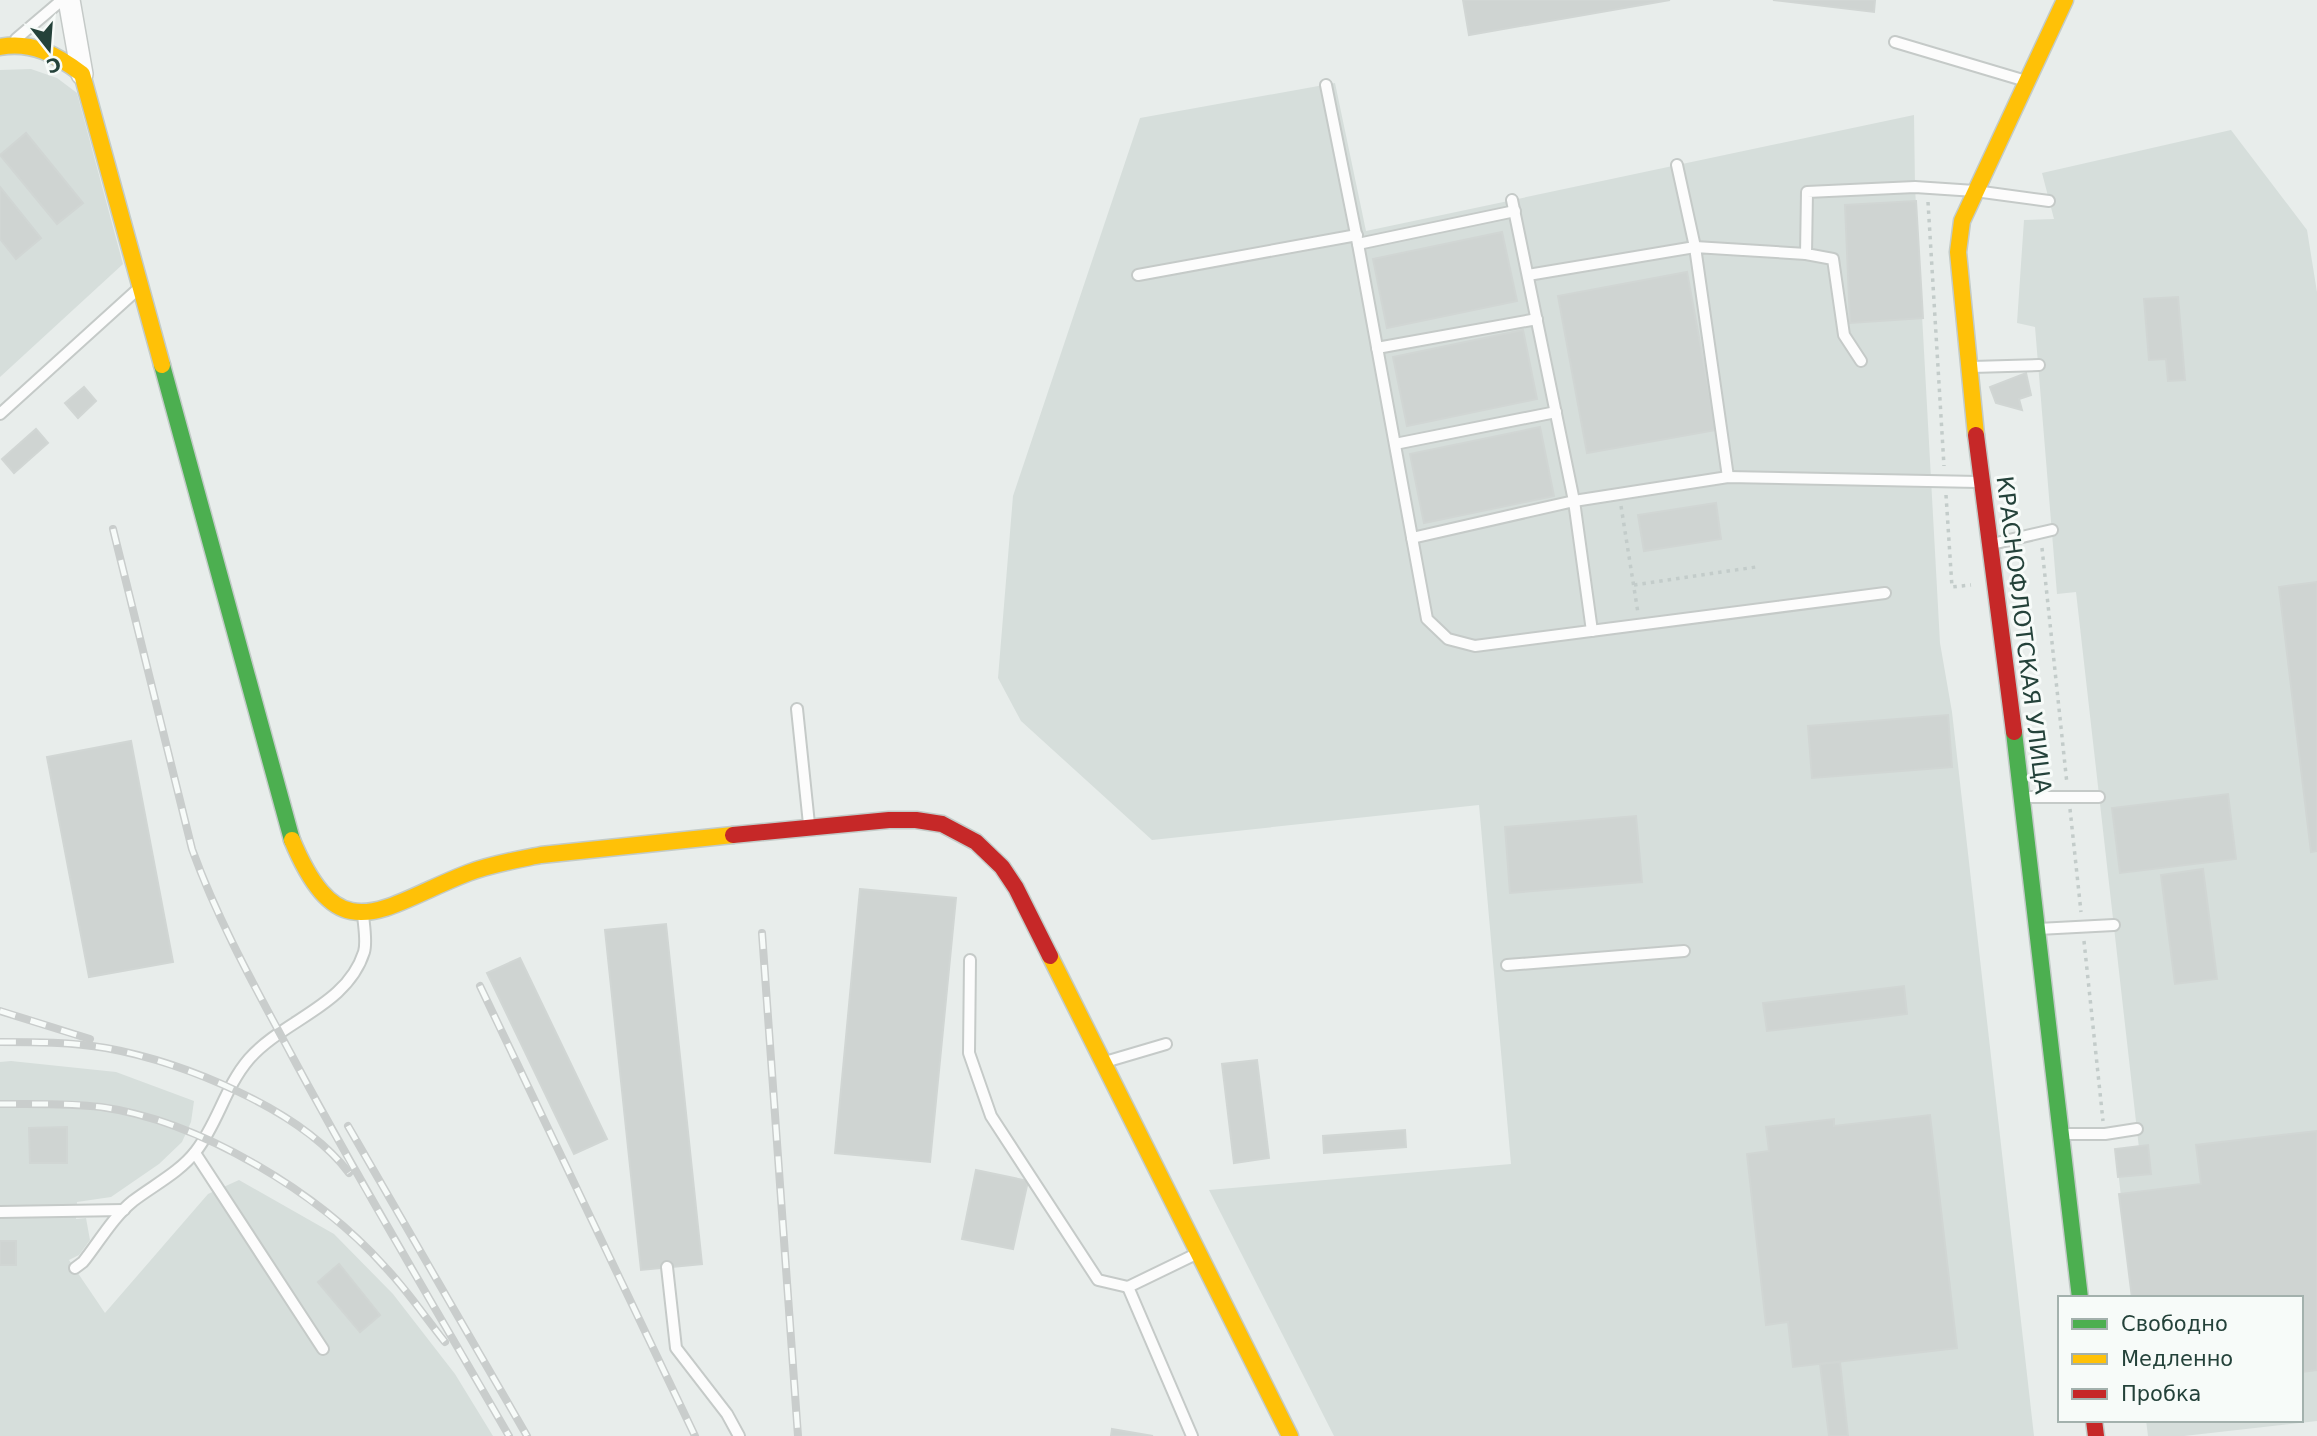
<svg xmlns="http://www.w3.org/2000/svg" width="2317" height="1436" font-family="'DejaVu Sans',sans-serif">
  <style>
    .built { fill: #d6dedb }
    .building { fill: #cfd4d2; stroke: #d1d6d4; stroke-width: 2 }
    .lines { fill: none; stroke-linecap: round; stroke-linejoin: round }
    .lane-casing { stroke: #c5cac8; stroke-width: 14 }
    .street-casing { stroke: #c5cac8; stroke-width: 24 }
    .fast-casing { stroke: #c3cbc8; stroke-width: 19 }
    .slow-casing { stroke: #c3cbc8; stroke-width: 19 }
    .jam-casing { stroke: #c3cbc8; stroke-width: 19 }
    .path { stroke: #c3ccca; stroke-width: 3.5; stroke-dasharray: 3.5 5; stroke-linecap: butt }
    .lane { stroke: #fcfcfc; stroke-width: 10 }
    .street { stroke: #fcfcfc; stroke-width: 21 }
    .fast { stroke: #4caf50; stroke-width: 16 }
    .slow { stroke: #ffc107; stroke-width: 16 }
    .jam { stroke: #c62828; stroke-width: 16 }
    .rail-casing { stroke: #c9cdcc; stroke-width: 8 }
    .rail { stroke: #f7fbf9; stroke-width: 5; stroke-dasharray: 16; stroke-linecap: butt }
    .labels { text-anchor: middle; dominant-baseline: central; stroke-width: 6; stroke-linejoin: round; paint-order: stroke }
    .street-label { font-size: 23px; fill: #24423a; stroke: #f7fbf9 }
  </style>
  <rect width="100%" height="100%" fill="#e8edeb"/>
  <g class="built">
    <polygon points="31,69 57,78 77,93 123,264 0,377 0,70"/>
    <polygon points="1335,83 1366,231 1914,115 1915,187 1940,643 1952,712 2034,1436 1334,1436 1209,1190 1511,1164 1479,805 1152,840 1021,721 998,678 1013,496 1140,118"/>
    <polygon points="2231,130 2307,230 2317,292 2317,1421 2184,1436 2148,1436 2146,1420 2301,1420 2301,1298 2132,1298 2116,1151 2139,1148 2076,592 2057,594 2035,327 2017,323 2024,220 2054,219 2042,173"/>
    <polygon points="11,1061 116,1072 194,1101 191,1122 182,1142 159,1164 111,1197 77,1202 76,1219 86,1218 90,1240 79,1255 69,1260 105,1313 208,1194 239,1180 334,1234 393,1294 455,1374 493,1436 0,1436 0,1062"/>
  </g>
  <g class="building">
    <polygon points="1463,0 1670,0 1469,35"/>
    <polygon points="1773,0 1875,0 1874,12"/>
    <polygon points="26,133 83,203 57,224 0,155"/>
    <polygon points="0,187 41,238 16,259 0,239"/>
    <polygon points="1916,201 1923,318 1850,323 1845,205"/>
    <polygon points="1502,232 1517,301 1387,328 1373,259"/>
    <polygon points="1687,272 1716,430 1587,453 1558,296"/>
    <polygon points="2178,297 2185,380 2168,381 2166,359 2149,360 2144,299"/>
    <polygon points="1523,330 1537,399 1407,426 1393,357"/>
    <polygon points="2026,373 2031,395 2019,399 2022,410 1996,403 1990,387"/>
    <polygon points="84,387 96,401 78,418 65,403"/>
    <polygon points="1540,427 1554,496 1424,523 1410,454"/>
    <polygon points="36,429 48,443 14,473 2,459"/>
    <polygon points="1716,503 1721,539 1644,551 1638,515"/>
    <polygon points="2317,582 2317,851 2311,852 2279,587"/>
    <polygon points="1948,715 1952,767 1812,778 1808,726"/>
    <polygon points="131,741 173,962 89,977 47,757"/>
    <polygon points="2228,794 2236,859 2120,873 2112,808"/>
    <polygon points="1636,816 1642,882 1510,893 1505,827"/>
    <polygon points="2203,869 2217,979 2175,984 2161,875"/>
    <polygon points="860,889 956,898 930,1162 835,1153"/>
    <polygon points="666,924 702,1264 641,1270 605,930"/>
    <polygon points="520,958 607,1139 574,1154 487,973"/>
    <polygon points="1904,986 1907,1014 1767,1031 1763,1003"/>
    <polygon points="1257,1060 1269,1158 1234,1163 1222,1064"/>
    <polygon points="1930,1115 1957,1348 1793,1367 1788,1322 1766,1325 1747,1154 1769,1151 1766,1127 1834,1119 1834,1126"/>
    <polygon points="67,1127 67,1163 30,1163 29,1128"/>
    <polygon points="1405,1130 1406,1147 1324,1153 1323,1136"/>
    <polygon points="2317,1131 2317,1370 2301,1372 2301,1298 2132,1298 2119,1194 2201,1184 2196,1145"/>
    <polygon points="2148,1145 2151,1174 2118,1177 2115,1149"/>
    <polygon points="976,1170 1028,1181 1013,1249 962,1239"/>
    <rect x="0" y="1241" width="16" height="24"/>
    <polygon points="339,1264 380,1315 360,1332 318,1282"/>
    <polygon points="1840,1362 1848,1436 1829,1436 1820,1364"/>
    <polygon points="1112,1429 1153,1436 1111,1436"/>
  </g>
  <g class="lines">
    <defs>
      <g id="lane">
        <polyline points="16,39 62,0"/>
        <polyline points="1895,42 2026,81"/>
        <polyline points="1326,85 1358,244 1427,619 1448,639 1475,646 1885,593"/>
        <polyline points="1512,200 1574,501 1728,477 1978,482"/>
        <polyline points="1358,244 1515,211"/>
        <polyline points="1138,275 1357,235"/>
        <polyline points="1528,275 1695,247 1677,165"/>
        <polyline points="1377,348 1537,319"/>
        <polyline points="1861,361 1844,335 1833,259 1806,254 1807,192 1915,187 1975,191 2049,201"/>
        <polyline points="1972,367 2039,365"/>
        <polyline points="0,414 138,289"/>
        <polyline points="1395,444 1556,412"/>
        <polyline points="1728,477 1695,247 1806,254"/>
        <polyline points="1412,538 1574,501 1592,631"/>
        <polyline points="1992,544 2052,530"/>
        <polyline points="797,709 809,824"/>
        <polyline points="2025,797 2099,797"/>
        <polyline points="2038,929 2114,925"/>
        <polyline points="970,960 969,1053 991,1116 1098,1280 1128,1287 1194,1255"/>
        <polyline points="1507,965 1684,951"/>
        <polyline points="1105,1062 1166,1044"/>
        <polyline points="2063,1134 2105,1134 2137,1129"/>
        <polyline points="195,1153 323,1349"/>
        <polyline points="0,1212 124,1210"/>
        <polyline points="667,1267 676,1348 727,1414 739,1436"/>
        <path d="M75 1268 83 1262C99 1242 113 1217 133 1201 154 1185 180 1172 196 1151 218 1123 225 1087 249 1059 283 1020 347 1006 364 952 367 942 364 926 363 915"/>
        <polyline points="1128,1287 1192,1436"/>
      </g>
      <polyline id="street" points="69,0 82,74"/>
      <g id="fast">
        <polyline points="162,365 292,840"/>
        <polyline points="2014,732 2080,1298"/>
      </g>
      <g id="slow">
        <path d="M0 47C32 41 57 55 82 74L162 365"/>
        <polyline points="1976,435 1958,252 1962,221 2065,0"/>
        <path d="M292 840C340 955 382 906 468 873 491 864 516 860 541 855L733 835"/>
        <polyline points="1050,956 1290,1436"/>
      </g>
      <g id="jam">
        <polyline points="1976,435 2014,732"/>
        <polyline points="733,835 889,820 916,820 942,824 976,842 1002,867 1016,888 1050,956"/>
        <polyline points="2094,1420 2096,1436"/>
      </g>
    </defs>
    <use href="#lane" class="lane-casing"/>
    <use href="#street" class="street-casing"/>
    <use href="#fast" class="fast-casing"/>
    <use href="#slow" class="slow-casing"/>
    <use href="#jam" class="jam-casing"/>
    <g class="path">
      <polyline points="1928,202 1944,466"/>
      <polyline points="1946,495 1952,587 1971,585"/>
      <polyline points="1621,506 1638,613"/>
      <polyline points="2042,548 2067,784"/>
      <polyline points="1634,585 1756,567"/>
      <polyline points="2070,809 2081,912"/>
      <polyline points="2084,941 2103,1121"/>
    </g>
    <use href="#lane" class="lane"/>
    <use href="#street" class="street"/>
    <use href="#fast" class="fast"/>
    <use href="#slow" class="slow"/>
    <use href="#jam" class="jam"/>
    <defs>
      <g id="rail">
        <path d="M113 529 192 849C218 921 255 987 291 1054 360 1183 436 1309 509 1436"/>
        <polyline points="762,933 798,1436"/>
        <polyline points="480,986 695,1436"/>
        <polyline points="0,1011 90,1039"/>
        <path d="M0 1042C35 1042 71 1042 106 1048 183 1062 301 1109 349 1173"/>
        <path d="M0 1104C34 1104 68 1103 101 1107 201 1121 319 1193 385 1267 407 1290 425 1317 445 1342"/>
        <polyline points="348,1126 527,1436"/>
      </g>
    </defs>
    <use href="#rail" class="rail-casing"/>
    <use href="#rail" class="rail"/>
  </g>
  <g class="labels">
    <g class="street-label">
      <text transform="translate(2024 635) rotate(83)">КРАСНОФЛОТСКАЯ УЛИЦА</text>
    </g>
  </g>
  <rect x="2058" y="1296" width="245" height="126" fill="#f7fbf9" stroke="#a3b1ad" stroke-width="2"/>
  <rect x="2072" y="1319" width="35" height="10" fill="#4caf50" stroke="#a3b1ad" stroke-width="2"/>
  <text x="2121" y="1331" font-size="21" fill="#24423a">Свободно</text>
  <rect x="2072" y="1354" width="35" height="10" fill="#ffc107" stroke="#a3b1ad" stroke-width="2"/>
  <text x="2121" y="1366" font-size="21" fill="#24423a">Медленно</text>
  <rect x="2072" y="1389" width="35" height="10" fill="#c62828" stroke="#a3b1ad" stroke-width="2"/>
  <text x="2121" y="1401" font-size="21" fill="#24423a">Пробка</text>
  <g transform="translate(49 49) rotate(163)" stroke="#f7fbf9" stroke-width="5" paint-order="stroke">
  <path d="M0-5L12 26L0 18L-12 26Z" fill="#24423a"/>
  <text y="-10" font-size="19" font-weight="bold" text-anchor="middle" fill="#24423a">С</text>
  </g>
</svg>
